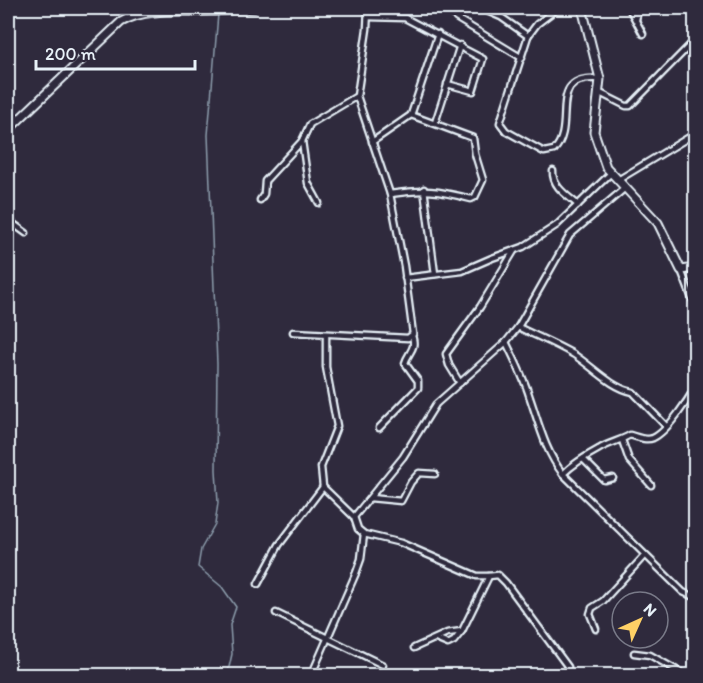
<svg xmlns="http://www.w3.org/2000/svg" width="703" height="683" font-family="Itim,sans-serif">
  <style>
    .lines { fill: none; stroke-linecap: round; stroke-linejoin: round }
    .stream { stroke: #8d9ead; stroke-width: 1.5 }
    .street-casing { stroke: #e8f1f8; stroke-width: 9 }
    .secondary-casing { stroke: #e8f1f8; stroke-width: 11 }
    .street { stroke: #2f2a3d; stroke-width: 4.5 }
    .secondary { stroke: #2f2a3d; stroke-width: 7 }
  </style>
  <rect width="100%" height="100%" fill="#2f2a3d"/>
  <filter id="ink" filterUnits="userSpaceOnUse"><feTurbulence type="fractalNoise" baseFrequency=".0167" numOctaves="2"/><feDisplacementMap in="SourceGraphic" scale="12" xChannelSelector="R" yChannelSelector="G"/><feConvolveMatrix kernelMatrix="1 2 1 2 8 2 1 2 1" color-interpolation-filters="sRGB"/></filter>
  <g filter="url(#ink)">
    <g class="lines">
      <polyline class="stream" points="218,14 208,135 217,364 216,470 218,503 215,524 201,549 198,567 222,587 236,607 230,625 232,654 227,676"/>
      <defs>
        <g id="street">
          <path d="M480 8 501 17 528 36 500 123 506 131 544 152 554 150C578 126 544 74 600 79"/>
          <polyline points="629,8 643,34"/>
          <polyline points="368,17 405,18 483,59 473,91 447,84"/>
          <polyline points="456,18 522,58"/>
          <polyline points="636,20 638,8"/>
          <polyline points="528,36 537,24 558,8"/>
          <polyline points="598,92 626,106 630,106 696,39"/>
          <polyline points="411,115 438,34"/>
          <polyline points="435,123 460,45"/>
          <polyline points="302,141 308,183 319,203"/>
          <path d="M372 142 411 115 473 138 475 154 483 180 475 197 471 199C437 190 425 189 390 194"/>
          <path d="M553 171C552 187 568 196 578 205"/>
          <polyline points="618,180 696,133"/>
          <polyline points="424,189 435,274"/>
          <polyline points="260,200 264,194 265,181 302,141 310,124 357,96"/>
          <polyline points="8,220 26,233"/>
          <polyline points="681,270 696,309"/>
          <polyline points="405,278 462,271 492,258 523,247 557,225 611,173"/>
          <path d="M518 327C536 336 556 344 573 354 592 366 611 388 633 392L666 426"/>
          <polyline points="293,332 408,338 413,334 404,266 390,194 357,96 367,29 368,8"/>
          <polyline points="326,335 326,367 337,426 321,467 323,487 354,517"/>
          <path d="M506 342C515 360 524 378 530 398 539 424 545 451 563 474L683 592 696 598"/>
          <polyline points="460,383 449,365 446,354 480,307 514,251"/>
          <path d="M379 428 418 388V381L405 363C408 352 417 349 412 336"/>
          <polyline points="622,440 629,460 651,485"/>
          <polyline points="583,459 604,480 613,478"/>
          <path d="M563 474C573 464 586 456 599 449 608 443 620 441 630 435 637 437 646 441 653 438 668 431 688 400 696 386"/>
          <polyline points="370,498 401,501 411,482 419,473 435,474"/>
          <polyline points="489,576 498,575 506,583 568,667"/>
          <polyline points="258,584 279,545 323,487"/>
          <polyline points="276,613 383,665"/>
          <polyline points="596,629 590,614 592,608 603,601 645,555"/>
          <polyline points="436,639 448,644 454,641 462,631"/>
          <polyline points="414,648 447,633 462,631 489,576 477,576 401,543 364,534 358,529 354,517 403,457 436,404 506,342 518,327 570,235 625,188"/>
          <polyline points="634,653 650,655 687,676"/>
          <polyline points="8,674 11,676"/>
          <polyline points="311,676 356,573 361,559 364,534"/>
        </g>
        <g id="secondary">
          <polyline points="582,8 600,79 594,132 606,167 658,223 681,270 696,268"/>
          <path d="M8 130 121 22C147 7 182 12 211 11 225 11 239 8 254 8"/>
        </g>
      </defs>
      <use href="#street" class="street-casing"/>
      <use href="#secondary" class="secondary-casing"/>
      <use href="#street" class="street"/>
      <use href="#secondary" class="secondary"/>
    </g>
  </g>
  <rect width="703" height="683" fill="none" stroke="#2f2a3d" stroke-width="30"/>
  <rect x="15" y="15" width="673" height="653" fill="none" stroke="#e8f1f8" stroke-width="2" filter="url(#ink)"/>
  <g transform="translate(640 620) rotate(45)"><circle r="28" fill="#2f2a3d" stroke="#797a88" stroke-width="1.5"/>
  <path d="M0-4.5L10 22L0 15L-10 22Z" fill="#ffd166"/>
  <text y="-9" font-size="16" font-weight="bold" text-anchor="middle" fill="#e8f1f8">N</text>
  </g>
  <path d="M36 60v9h159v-9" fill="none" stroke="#e8f1f8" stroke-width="3"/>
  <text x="45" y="60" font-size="18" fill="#e8f1f8" stroke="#2f2a3d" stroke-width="4.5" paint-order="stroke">200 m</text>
</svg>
